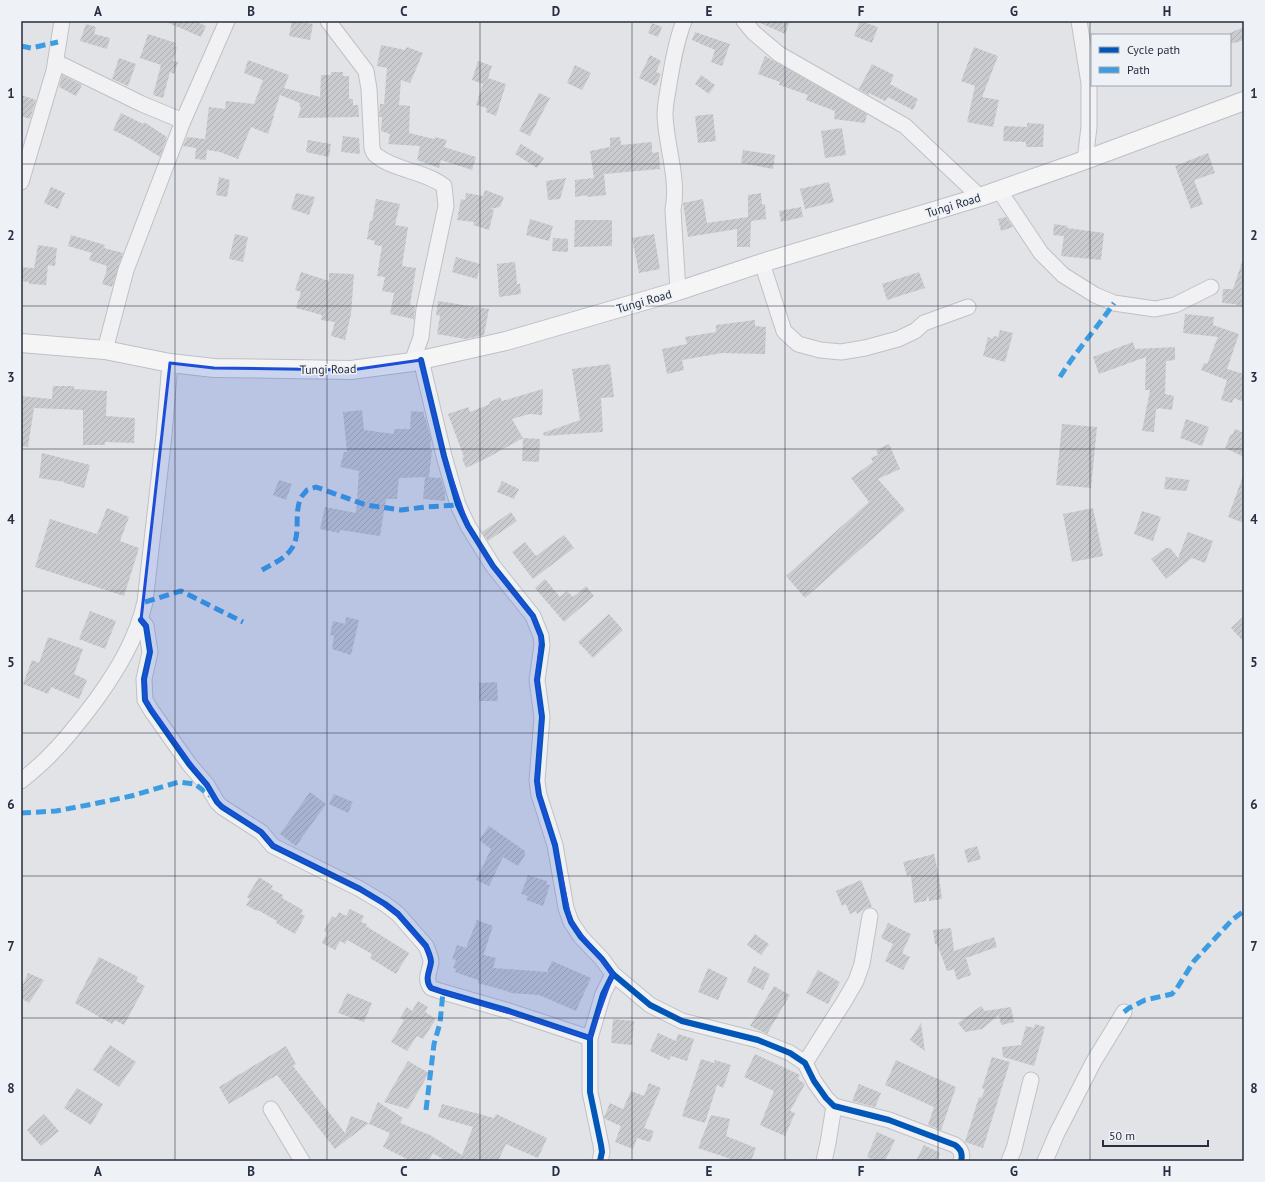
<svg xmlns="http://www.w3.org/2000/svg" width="1265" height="1182" font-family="'PT Sans',sans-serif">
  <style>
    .building { fill: url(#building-hatch) }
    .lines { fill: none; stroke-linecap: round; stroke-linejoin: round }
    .minor-casing { stroke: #bfc1c5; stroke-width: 17 }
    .major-casing { stroke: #bdc0c5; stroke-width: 20 }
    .minor { stroke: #f1f1f3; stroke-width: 15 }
    .major { stroke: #f5f5f6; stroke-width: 18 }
    .quiet { stroke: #3d9de3; stroke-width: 5; stroke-dasharray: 10 5; stroke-linecap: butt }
    .cycleway-casing { stroke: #eef1f6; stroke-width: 8 }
    .cycleway { stroke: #0057b8; stroke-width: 6 }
    .marked { fill: #1d4ed8; fill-opacity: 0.2; stroke: #1d4ed8; stroke-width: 3; stroke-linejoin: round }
    .grid { fill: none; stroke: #272e41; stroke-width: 1; stroke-opacity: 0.55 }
    .labels { text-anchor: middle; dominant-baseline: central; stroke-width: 3; stroke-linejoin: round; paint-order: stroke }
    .street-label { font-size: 12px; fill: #272e41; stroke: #eef1f6 }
    .neatline { fill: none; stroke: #272e41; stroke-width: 1.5 }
    .grid-label { font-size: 13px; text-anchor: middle; font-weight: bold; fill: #272e41 }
  </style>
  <defs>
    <pattern id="building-hatch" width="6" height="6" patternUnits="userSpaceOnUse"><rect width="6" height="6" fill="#c9cbcf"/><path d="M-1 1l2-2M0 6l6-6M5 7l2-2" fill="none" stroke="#adafb3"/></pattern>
  </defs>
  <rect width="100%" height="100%" fill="#e1e3e7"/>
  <g class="building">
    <polygon points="164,21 195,21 206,26 201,37"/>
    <polygon points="292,21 313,24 310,40 289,36"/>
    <polygon points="756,21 790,21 785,34"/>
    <polygon points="860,21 878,27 872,43 854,36"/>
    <polygon points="652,23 662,27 658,37 648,33"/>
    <polygon points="86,24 96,27 94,34 110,38 107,49 80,41"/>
    <polygon points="1244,27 1244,40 1230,44 1230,33"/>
    <polygon points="695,32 730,44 722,66 711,62 715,50 692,40"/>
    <polygon points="148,34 176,43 175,47 177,47 173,61 178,62 174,74 170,72 163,98 153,95 161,65 140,58"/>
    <polygon points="381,45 405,50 407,47 423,53 410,83 401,80 399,105 410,106 409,133 434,139 435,137 447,140 444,147 476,157 472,170 441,160 439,168 417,160 420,146 388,144 390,134 381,131 382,117 379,117 380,104 384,104 387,68 377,66"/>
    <polygon points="974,47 998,56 982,97 999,100 993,127 967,122 975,86 961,81"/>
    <polygon points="650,55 661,61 656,72 661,74 656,86 639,78"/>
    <polygon points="765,56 867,114 865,123 834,119 835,111 806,100 808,95 779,85 780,82 758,74"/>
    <polygon points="119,58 136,64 128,86 112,79"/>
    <polygon points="248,60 289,75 284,88 320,97 321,75 331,75 331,72 343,72 343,76 349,76 349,99 353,99 353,105 358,105 359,117 298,118 301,107 299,106 300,103 280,95 273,116 274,116 268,134 251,127 238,159 220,152 207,150 206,160 195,159 196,148 183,146 187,137 205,139 209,107 225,109 226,101 254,104 263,80 244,73"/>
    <polygon points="478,61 492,66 488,78 506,84 496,116 486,112 487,108 476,105 483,84 472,80"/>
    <polygon points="872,64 894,75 890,84 918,99 913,110 888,97 885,101 869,93 869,95 857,88 859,89"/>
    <polygon points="575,65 591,73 582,90 567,83"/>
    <polygon points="62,75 82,85 76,96 59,87"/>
    <polygon points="701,75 715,85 709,94 695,84"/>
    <polygon points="539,93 550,98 530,136 519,131"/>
    <polygon points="21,95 36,100 30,119 21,116"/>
    <polygon points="121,113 143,124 144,122 167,137 160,157 131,139 113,130"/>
    <polygon points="713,114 716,141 698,143 695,116"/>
    <polygon points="1027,123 1044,124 1043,147 1026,147 1026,142 1003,141 1004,126 1027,127"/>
    <polygon points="842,128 846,155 825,158 821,131"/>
    <polygon points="343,136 359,138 360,154 341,152"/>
    <polygon points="620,137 621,145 652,142 652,153 659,152 660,169 604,174 606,195 587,197 587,195 575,197 575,180 594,178 590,151 610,147 610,138"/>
    <polygon points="308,140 331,144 329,157 306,152"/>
    <polygon points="521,144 544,158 537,168 515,154"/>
    <polygon points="743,150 775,155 773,169 741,163"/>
    <polygon points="1208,153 1215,173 1194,180 1203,204 1191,209 1175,166"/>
    <polygon points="219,177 230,180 227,197 216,195"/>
    <polygon points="566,178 560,199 548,200 546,181"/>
    <polygon points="829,182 834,202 805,209 800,189"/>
    <polygon points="51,187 65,193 58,209 44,203"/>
    <polygon points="485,190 504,197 500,207 490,209 494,210 489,230 473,225 474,222 457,220 461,199 465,200 466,193 483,196"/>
    <polygon points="296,193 315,197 309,215 291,209"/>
    <polygon points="761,193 762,205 765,204 766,219 751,221 750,247 737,247 737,229 688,237 683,203 703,199 707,223 748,217 748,195"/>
    <polygon points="376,199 400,204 395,225 408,227 402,266 416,268 410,305 415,306 414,319 390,314 394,293 382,291 385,277 377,276 382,246 374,245 375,241 367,239 370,221 372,221"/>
    <polygon points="801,207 803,217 781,222 779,211"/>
    <polygon points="1006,217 1013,227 1001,231 998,219"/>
    <polygon points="530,219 553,226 549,241 526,235"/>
    <polygon points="575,220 612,220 612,246 574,247"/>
    <polygon points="1054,224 1068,226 1067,228 1104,233 1101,260 1061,256 1064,236 1053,235"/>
    <polygon points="235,234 248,237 243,262 229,259"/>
    <polygon points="654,234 660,269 639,273 632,238"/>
    <polygon points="71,235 105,245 104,248 123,253 112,287 102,284 107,270 106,270 107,266 89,260 92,253 68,246"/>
    <polygon points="553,238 568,239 568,252 552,251"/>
    <polygon points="38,245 57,248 55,266 48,265 46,285 29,284 29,282 21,281 21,267 34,268"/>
    <polygon points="456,257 480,264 477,279 452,272"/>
    <polygon points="515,262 517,284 520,284 521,294 499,297 497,264"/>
    <polygon points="1242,262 1244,263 1244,307 1235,304 1222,303 1223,289 1233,289"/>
    <polygon points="301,272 329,281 329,273 354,274 351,314 345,340 331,336 335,322 321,320 322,315 296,308 301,292 295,290"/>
    <polygon points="919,272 925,288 887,300 882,284"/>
    <polygon points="438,301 489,309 484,335 465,339 437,334 440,316 436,315"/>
    <polygon points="1185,314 1214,317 1213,325 1239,334 1227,369 1244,374 1244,402 1234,398 1232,403 1221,400 1227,380 1201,370 1204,363 1207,364 1218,337 1183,333"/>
    <polygon points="755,320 755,326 766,327 765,354 722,353 682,360 684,370 667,374 662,349 687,344 685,337 716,332 716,325"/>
    <polygon points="1000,330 1013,333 1005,362 983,356 988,337 993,339 994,336 998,337"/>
    <polygon points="1133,342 1135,349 1175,347 1175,360 1166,361 1165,394 1174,396 1172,410 1158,408 1158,409 1156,409 1154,432 1142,431 1150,390 1145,390 1146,357 1099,374 1093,357"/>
    <polygon points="610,364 614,397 601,398 603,432 544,436 543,433 580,420 572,369"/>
    <polygon points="53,386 74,386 74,389 107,391 106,416 135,418 134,443 105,442 105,445 83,445 83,410 34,408 28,447 21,446 21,396 52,399"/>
    <polygon points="543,389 542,415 529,414 512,419 523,438 489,457 466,468 462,458 464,457 448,414 468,407 470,412 490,404 489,402 500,397 502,401"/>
    <polygon points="362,410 364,430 394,434 394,429 410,429 411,411 424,412 424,417 425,417 431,439 430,450 432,450 429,477 399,478 397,499 386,499 380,536 340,530 339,533 320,529 325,507 356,513 359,471 340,467 344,452 347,452 343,412"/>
    <polygon points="1186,419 1209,427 1202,446 1180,438"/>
    <polygon points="1062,424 1097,427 1091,488 1056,485"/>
    <polygon points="1235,429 1244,433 1244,457 1225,448 1231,434 1232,435"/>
    <polygon points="523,438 540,439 539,462 522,461"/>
    <polygon points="889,444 900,469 878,479 905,510 805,598 786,576 869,502 851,478 873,462 871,458 878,455 876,450"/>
    <polygon points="42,453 90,465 84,488 64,483 65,482 39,478"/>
    <polygon points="1243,476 1244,476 1244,523 1228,517"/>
    <polygon points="425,477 441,478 445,493 445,501 423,499"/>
    <polygon points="1166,477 1190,480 1186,491 1164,489"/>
    <polygon points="279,480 292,484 286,500 273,495"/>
    <polygon points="502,481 519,489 514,499 497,492"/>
    <polygon points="107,508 129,517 120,541 139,548 124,596 35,567 50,519 97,534"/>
    <polygon points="1093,508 1103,556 1072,562 1063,514"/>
    <polygon points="1142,511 1161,517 1153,541 1134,534"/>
    <polygon points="511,512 517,521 488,541 482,532"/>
    <polygon points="1188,532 1213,541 1205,563 1192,558 1166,579 1151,559 1166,548 1170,548 1178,558"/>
    <polygon points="564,535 574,548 533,579 512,552 525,542 536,556"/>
    <polygon points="545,579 560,597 567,591 573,597 586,586 594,596 564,622 535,588"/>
    <polygon points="90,611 116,621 105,649 79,639"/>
    <polygon points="609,614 623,630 593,658 578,642"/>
    <polygon points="1244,616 1244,642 1231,628"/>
    <polygon points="346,617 359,620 351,655 332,649 334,636 330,635 333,621 345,624"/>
    <polygon points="48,637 83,649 74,674 87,680 79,699 51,687 48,694 23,684 32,660 39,663"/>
    <polygon points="497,682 498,701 479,701 479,683"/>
    <polygon points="310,792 326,804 296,846 280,834"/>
    <polygon points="334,794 353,802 348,813 329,804"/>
    <polygon points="489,826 525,851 525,855 518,866 503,857 489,886 476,880 491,849 479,840"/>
    <polygon points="977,846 981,859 968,863 964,850"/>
    <polygon points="934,854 939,877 942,899 929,901 928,895 926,901 914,903 911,875 907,876 903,862"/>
    <polygon points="528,875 547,881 546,884 550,885 543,906 526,900 528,896 521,894"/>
    <polygon points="259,877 273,886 271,889 283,895 282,898 303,910 301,914 305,916 295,934 276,923 277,921 258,910 257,911 246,905 250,899 247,897"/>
    <polygon points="861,880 872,907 866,908 857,914 856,911 850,914 846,904 842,906 836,891"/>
    <polygon points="350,909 364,916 361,922 367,924 366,926 409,953 396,974 370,958 372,954 347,940 345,944 340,941 335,950 322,943 327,933 324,931 332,916 336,918 339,912 346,916"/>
    <polygon points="477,920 493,926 484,953 484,955 496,958 493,968 547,972 552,961 591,978 576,1011 539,995 510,993 510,992 478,983 478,980 455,972 456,969 453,968 456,960 452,959 457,945 466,948"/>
    <polygon points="888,923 911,934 902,953 910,957 903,970 885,961 893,944 881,938"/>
    <polygon points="951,928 954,951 994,937 997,947 966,958 971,975 957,980 954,969 947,971 937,944 935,944 933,930"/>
    <polygon points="755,934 769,944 761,955 747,945"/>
    <polygon points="99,957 138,977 136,981 145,986 124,1025 115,1020 112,1024 75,1003"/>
    <polygon points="754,966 770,974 763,990 747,982"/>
    <polygon points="708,968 728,978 718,1000 698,992"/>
    <polygon points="818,970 840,982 828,1004 806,993"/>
    <polygon points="28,973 44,980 29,1003 21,998 21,989"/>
    <polygon points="774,986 790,995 767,1034 750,1026"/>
    <polygon points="347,993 372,1003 364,1022 338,1013"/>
    <polygon points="418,1001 428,1007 425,1012 436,1019 423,1039 417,1036 407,1051 391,1042 404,1020 400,1018 407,1007 412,1011"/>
    <polygon points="981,1006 985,1011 1011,1007 1014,1022 1001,1025 999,1015 982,1029 965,1032 958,1023"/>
    <polygon points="613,1019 634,1021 632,1045 611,1043"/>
    <polygon points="921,1023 925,1051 910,1040"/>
    <polygon points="1035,1024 1045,1027 1034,1066 1003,1057 1002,1047 1021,1045 1026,1026 1034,1028"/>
    <polygon points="658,1033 676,1041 678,1034 694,1039 687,1061 671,1056 669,1060 650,1051"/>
    <polygon points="110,1045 136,1062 119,1087 93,1070"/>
    <polygon points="286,1046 296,1064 293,1066 345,1133 351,1116 369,1123 335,1149 277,1075 229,1104 219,1087"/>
    <polygon points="755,1054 800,1075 798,1079 805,1084 790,1111 795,1113 785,1136 760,1125 774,1091 744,1077"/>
    <polygon points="992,1057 1010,1062 983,1148 965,1142 979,1097 981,1098 985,1090 982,1088"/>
    <polygon points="701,1059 714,1063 715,1060 731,1065 723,1088 717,1085 705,1123 682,1116"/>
    <polygon points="896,1060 956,1087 941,1130 928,1125 934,1107 885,1085"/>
    <polygon points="408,1061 429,1073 408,1109 384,1102"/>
    <polygon points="649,1083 661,1088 644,1128 654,1131 650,1142 637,1138 633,1149 615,1142 621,1126 605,1119 604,1117 610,1103 623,1109 631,1091 644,1096"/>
    <polygon points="859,1084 881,1093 875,1107 852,1101"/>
    <polygon points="77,1088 103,1104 91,1125 64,1108"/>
    <polygon points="378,1102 403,1118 400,1123 430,1135 462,1155 473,1127 438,1117 442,1104 494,1118 496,1114 547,1138 538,1158 506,1144 498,1161 446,1161 433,1153 429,1161 411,1161 383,1147 390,1133 369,1124"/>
    <polygon points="44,1114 59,1131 41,1146 27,1130"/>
    <polygon points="711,1115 730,1119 726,1136 756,1148 751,1161 737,1161 698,1148"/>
    <polygon points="877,1132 895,1140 885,1161 876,1161 867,1157"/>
    <polygon points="924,1145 940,1153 936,1161 916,1161"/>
  </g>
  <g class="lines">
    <defs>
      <g id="minor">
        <path d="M328 21 366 71 369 89 372 148C373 151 374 155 377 156 396 171 425 171 444 186L446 206 424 309 421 337 412 362"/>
        <polyline points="744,21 754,33 779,54 905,126 980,197"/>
        <polyline points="1079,21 1089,83 1089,127 1085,160"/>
        <polyline points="56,62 142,104 183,121"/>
        <polyline points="21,182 54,71 62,21"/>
        <polyline points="999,190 1041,253 1063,275 1095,295 1114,303 1155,309 1175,305 1211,287"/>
        <polyline points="762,263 784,331 798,344 820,350 841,352 865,348 898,339 915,331 924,323 968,307"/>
        <path d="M678 291 673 210C679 177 666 147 665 115 665 109 666 102 667 96 671 72 675 44 684 21"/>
        <polyline points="105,350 126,270 183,121 227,21"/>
        <polyline points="421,360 444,456 458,505 468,526 493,566 533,616 541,636 542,645 537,680 542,717 537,781 539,795 555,845 566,908 571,922 581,937 602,959 613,974 603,994 590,1038 590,1092 601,1145 602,1152 600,1161"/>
        <path d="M141 620 146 626 150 652 144 679 145 700 151 710 189 764 207 785 217 802 222 807 261 832 273 846 360 889 385 904 398 914 426 946C428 951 431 957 431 962 430 971 424 979 431 988L443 992 509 1011 590 1038"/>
        <path d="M21 781C32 772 43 763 53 752 69 736 82 718 96 700 118 669 136 640 145 602L164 435 170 363"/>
        <path d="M613 974 650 1005 682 1021 758 1040 790 1053 805 1063 814 1081 826 1098 834 1106 889 1120 955 1145C961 1149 963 1154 961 1161"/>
        <polyline points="805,1063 845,1000 856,981 862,964 870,916"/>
        <polyline points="271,1109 302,1161"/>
        <polyline points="824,1161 828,1143 834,1106"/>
        <polyline points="1009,1161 1014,1149 1031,1080"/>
        <polyline points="1045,1161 1057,1133 1094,1061 1124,1012"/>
      </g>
      <polyline id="major" points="21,343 105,350 170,363 214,368 351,370 412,362 506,341 678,291 762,263 980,197 1085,160 1244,101"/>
    </defs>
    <use href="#minor" class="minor-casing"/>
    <use href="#major" class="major-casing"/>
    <use href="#minor" class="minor"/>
    <use href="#major" class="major"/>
    <g class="quiet">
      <polyline points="21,46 31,48 58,42"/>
      <path d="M1060 377C1076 351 1097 328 1114 303"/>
      <path d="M262 570C272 564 285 559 292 548 301 534 294 516 300 500 301 496 305 493 307 490L316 487 366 505 401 510 425 507 458 505"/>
      <polyline points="145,602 181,591 243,622"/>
      <polyline points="21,813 56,811 88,805 131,796 179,782 195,784 211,796"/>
      <polyline points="1124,1012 1129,1008 1145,1000 1172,994 1177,988 1194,961 1233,919 1244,911"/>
      <polyline points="426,1110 434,1044 440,1023 443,992"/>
    </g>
    <defs>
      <g id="cycleway">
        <polyline points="421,360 444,456 458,505 468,526 493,566 533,616 541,636 542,645 537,680 542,717 537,781 539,795 555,845 566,908 571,922 581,937 602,959 613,974 603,994 590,1038 590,1092 601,1145 602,1152 600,1161"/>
        <path d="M141 620 146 626 150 652 144 679 145 700 151 710 189 764 207 785 217 802 222 807 261 832 273 846 360 889 385 904 398 914 426 946C428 951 431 957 431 962 430 971 424 979 431 988L443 992 509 1011 590 1038"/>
        <path d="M613 974 650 1005 682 1021 758 1040 790 1053 805 1063 814 1081 826 1098 834 1106 889 1120 955 1145C961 1149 963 1154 961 1161"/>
      </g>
    </defs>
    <use href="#cycleway" class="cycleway-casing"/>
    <use href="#cycleway" class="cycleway"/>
  </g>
  <path class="marked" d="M421 360 444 456 468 526 493 566 533 616 541 636 537 680 542 717 537 781 539 795 555 845 571 922 613 974 590 1038 431 988 427 979 431 962 429 952 398 914 360 889 273 846 261 832 222 807 145 700 144 679 150 652 146 626 141 620 170 363 214 368 351 370Z"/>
  <path class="grid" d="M175 21V1161M327 21V1161M480 21V1161M632 21V1161M785 21V1161M938 21V1161M1090 21V1161M21 164H1244M21 306H1244M21 449H1244M21 591H1244M21 733H1244M21 876H1244M21 1018H1244"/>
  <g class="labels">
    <g class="street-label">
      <text transform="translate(953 205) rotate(-17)">Tungi Road</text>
      <text transform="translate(644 301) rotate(-16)">Tungi Road</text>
      <text transform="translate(328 369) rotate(-1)">Tungi Road</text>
    </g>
  </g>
  <rect width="1265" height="1182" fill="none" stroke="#eef1f6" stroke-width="44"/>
  <rect x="1091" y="34" width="140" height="52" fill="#eef1f6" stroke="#9ea3ae"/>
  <rect x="1099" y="47" width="20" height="6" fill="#0057b8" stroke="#9ea3ae"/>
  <text x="1127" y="54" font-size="12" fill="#272e41">Cycle path</text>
  <rect x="1099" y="67" width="20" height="6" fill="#3d9de3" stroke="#9ea3ae"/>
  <text x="1127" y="74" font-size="12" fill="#272e41">Path</text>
  <path d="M1103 1140v6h105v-6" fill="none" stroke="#272e41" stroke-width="2"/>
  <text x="1109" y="1140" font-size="12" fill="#272e41" stroke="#eef1f6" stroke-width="3" paint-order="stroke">50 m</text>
  <rect x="22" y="22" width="1221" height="1138" class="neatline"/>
  <g class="grid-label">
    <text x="98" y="16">A</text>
    <text x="251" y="16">B</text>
    <text x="404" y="16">C</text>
    <text x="556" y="16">D</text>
    <text x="709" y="16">E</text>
    <text x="861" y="16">F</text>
    <text x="1014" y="16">G</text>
    <text x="1167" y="16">H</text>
    <text x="11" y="98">1</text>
    <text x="1254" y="98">1</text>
    <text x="11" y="240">2</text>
    <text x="1254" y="240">2</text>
    <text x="11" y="382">3</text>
    <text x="1254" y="382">3</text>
    <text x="11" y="524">4</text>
    <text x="1254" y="524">4</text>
    <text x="11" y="667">5</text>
    <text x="1254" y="667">5</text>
    <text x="11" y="809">6</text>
    <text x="1254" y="809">6</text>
    <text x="11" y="951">7</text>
    <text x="1254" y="951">7</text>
    <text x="11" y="1093">8</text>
    <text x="1254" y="1093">8</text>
    <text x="98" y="1176">A</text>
    <text x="251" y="1176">B</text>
    <text x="404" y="1176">C</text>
    <text x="556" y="1176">D</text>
    <text x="709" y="1176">E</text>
    <text x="861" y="1176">F</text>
    <text x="1014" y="1176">G</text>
    <text x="1167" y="1176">H</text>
  </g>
</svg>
